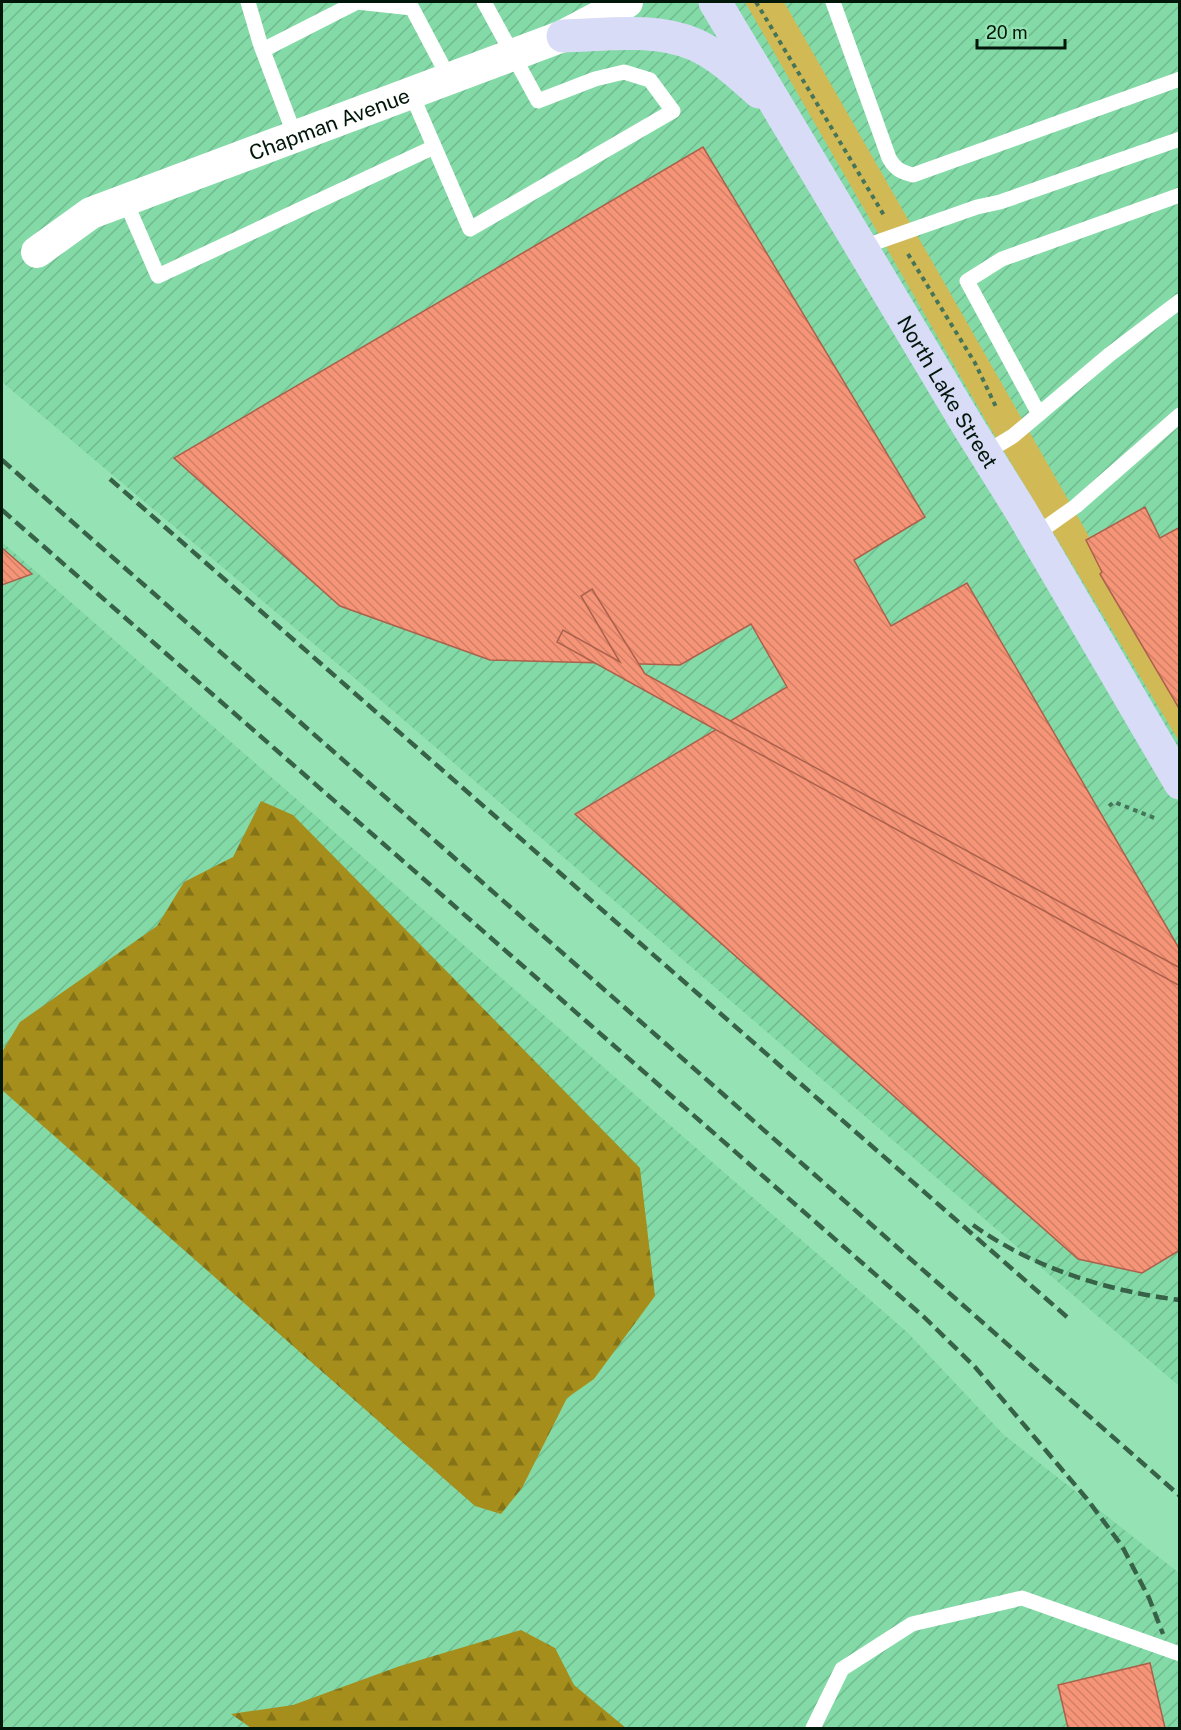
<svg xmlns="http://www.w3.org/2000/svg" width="1181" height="1730" font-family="'Public Sans',sans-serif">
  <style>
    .industrial { fill: url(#industrial-furrows) }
    .forest { fill: url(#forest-firs) }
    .park { fill: #d1ba55 }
    .building { fill: url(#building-back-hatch); stroke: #ab614b; stroke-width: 1.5 }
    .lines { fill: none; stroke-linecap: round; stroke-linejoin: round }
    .path { stroke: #457458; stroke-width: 4; stroke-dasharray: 4.5 4.5; stroke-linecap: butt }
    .service { stroke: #fff; stroke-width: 15 }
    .minor { stroke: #fff; stroke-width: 32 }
    .secondary { stroke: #d8dcf6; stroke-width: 33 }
    .rail { stroke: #376248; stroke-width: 4.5; stroke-dasharray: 12 6; stroke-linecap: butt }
    .labels { text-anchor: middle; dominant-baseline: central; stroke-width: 6; stroke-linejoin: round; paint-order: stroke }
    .street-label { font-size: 21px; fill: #01170a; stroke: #95e3b4 }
  </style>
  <defs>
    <pattern id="industrial-furrows" width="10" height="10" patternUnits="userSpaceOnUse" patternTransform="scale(1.5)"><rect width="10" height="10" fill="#83daa6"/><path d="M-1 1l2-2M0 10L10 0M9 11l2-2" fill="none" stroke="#6fba8e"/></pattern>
    <pattern id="forest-firs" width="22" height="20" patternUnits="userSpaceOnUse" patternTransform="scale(1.5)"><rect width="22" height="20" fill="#a58e1c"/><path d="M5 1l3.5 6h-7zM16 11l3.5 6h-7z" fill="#847317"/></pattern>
    <pattern id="building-back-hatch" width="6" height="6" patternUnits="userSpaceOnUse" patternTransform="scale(1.5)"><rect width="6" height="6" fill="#f69477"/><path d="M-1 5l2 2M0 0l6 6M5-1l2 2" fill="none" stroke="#d17f66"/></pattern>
  </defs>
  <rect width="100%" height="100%" fill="#95e3b4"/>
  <g class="industrial">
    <polygon points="2,2 1179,2 1179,1386 377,697 2,382"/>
    <polygon points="2,542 908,1333 1004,1435 1179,1573 1179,1728 2,1728"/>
  </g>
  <g class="forest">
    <polygon points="261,801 293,815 640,1168 655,1296 594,1379 567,1398 522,1488 501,1514 475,1506 2,1090 2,1052 20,1022 157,926 184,882 233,857"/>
    <polygon points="521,1630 555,1648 574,1685 626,1728 251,1728 231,1714 293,1705 400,1666"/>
  </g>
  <polygon class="park" points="745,2 784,2 1179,694 1179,741 993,433"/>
  <g class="building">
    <polygon points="703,147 925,517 854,560 891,626 967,583 1180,950 1180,1250 1142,1273 1078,1259 575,814 787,687 751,624 680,665 490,660 340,606 174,458"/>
    <polygon points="1145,507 1160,538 1180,527 1180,710 1100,574 1102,572 1086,540"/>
    <polygon points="2,548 32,574 2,585"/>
    <polygon points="592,589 645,674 1180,968 1180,986 557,642 563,630 620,662 581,596"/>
    <polygon points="1150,1663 1165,1728 1068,1728 1058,1685"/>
  </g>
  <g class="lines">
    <g class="path">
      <polyline points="756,2 885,217"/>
      <polyline points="908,254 975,363 997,409"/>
      <polyline points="1109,806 1114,802 1157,819"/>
    </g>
    <g class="service">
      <polyline points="248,2 260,43 295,136"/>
      <path d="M833 2 889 158C895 169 901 172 913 175L1180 79"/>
      <polyline points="263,50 357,2 412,8 449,78"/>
      <polyline points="411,93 470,229 673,111 650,80 624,72 595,79 538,101 484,2"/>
      <polyline points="125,200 158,276 434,147"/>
      <polyline points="863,247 977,207 1000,202 1180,139"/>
      <polyline points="1039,414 967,281 1002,259 1180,195"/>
      <polyline points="985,453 1013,436 1109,355 1180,301"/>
      <polyline points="1035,535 1076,506 1180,415"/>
      <polyline points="813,1728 842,1669 912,1624 1022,1598 1180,1654"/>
    </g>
    <path class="minor" id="s1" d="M37 252 91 213 563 36 627 2"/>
    <g class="secondary">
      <path id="s2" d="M715 2 968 426 1021 511 1180 783"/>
      <path d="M563 36C607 35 656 27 696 45 720 56 740 75 759 92"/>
    </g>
    <g class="rail">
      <polyline points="2,460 1180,1496"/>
      <polyline points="110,479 1067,1317"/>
      <polyline points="2,510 924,1317 975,1367 1087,1499 1122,1546 1149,1598 1163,1634"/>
      <path d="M973 1225C1033 1268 1107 1291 1180 1300"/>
    </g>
  </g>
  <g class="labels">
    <g class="street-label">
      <text stroke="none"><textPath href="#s1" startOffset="321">Chapman Avenue</textPath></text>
      <text stroke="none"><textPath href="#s2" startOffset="454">North Lake Street</textPath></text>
    </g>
  </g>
  <rect width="1181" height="1730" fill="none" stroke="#01170a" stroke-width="6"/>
  <path d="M977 39v9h88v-9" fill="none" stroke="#01170a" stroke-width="3"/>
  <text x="986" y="39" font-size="18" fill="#01170a" stroke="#95e3b4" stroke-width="4.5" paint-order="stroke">20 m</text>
</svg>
